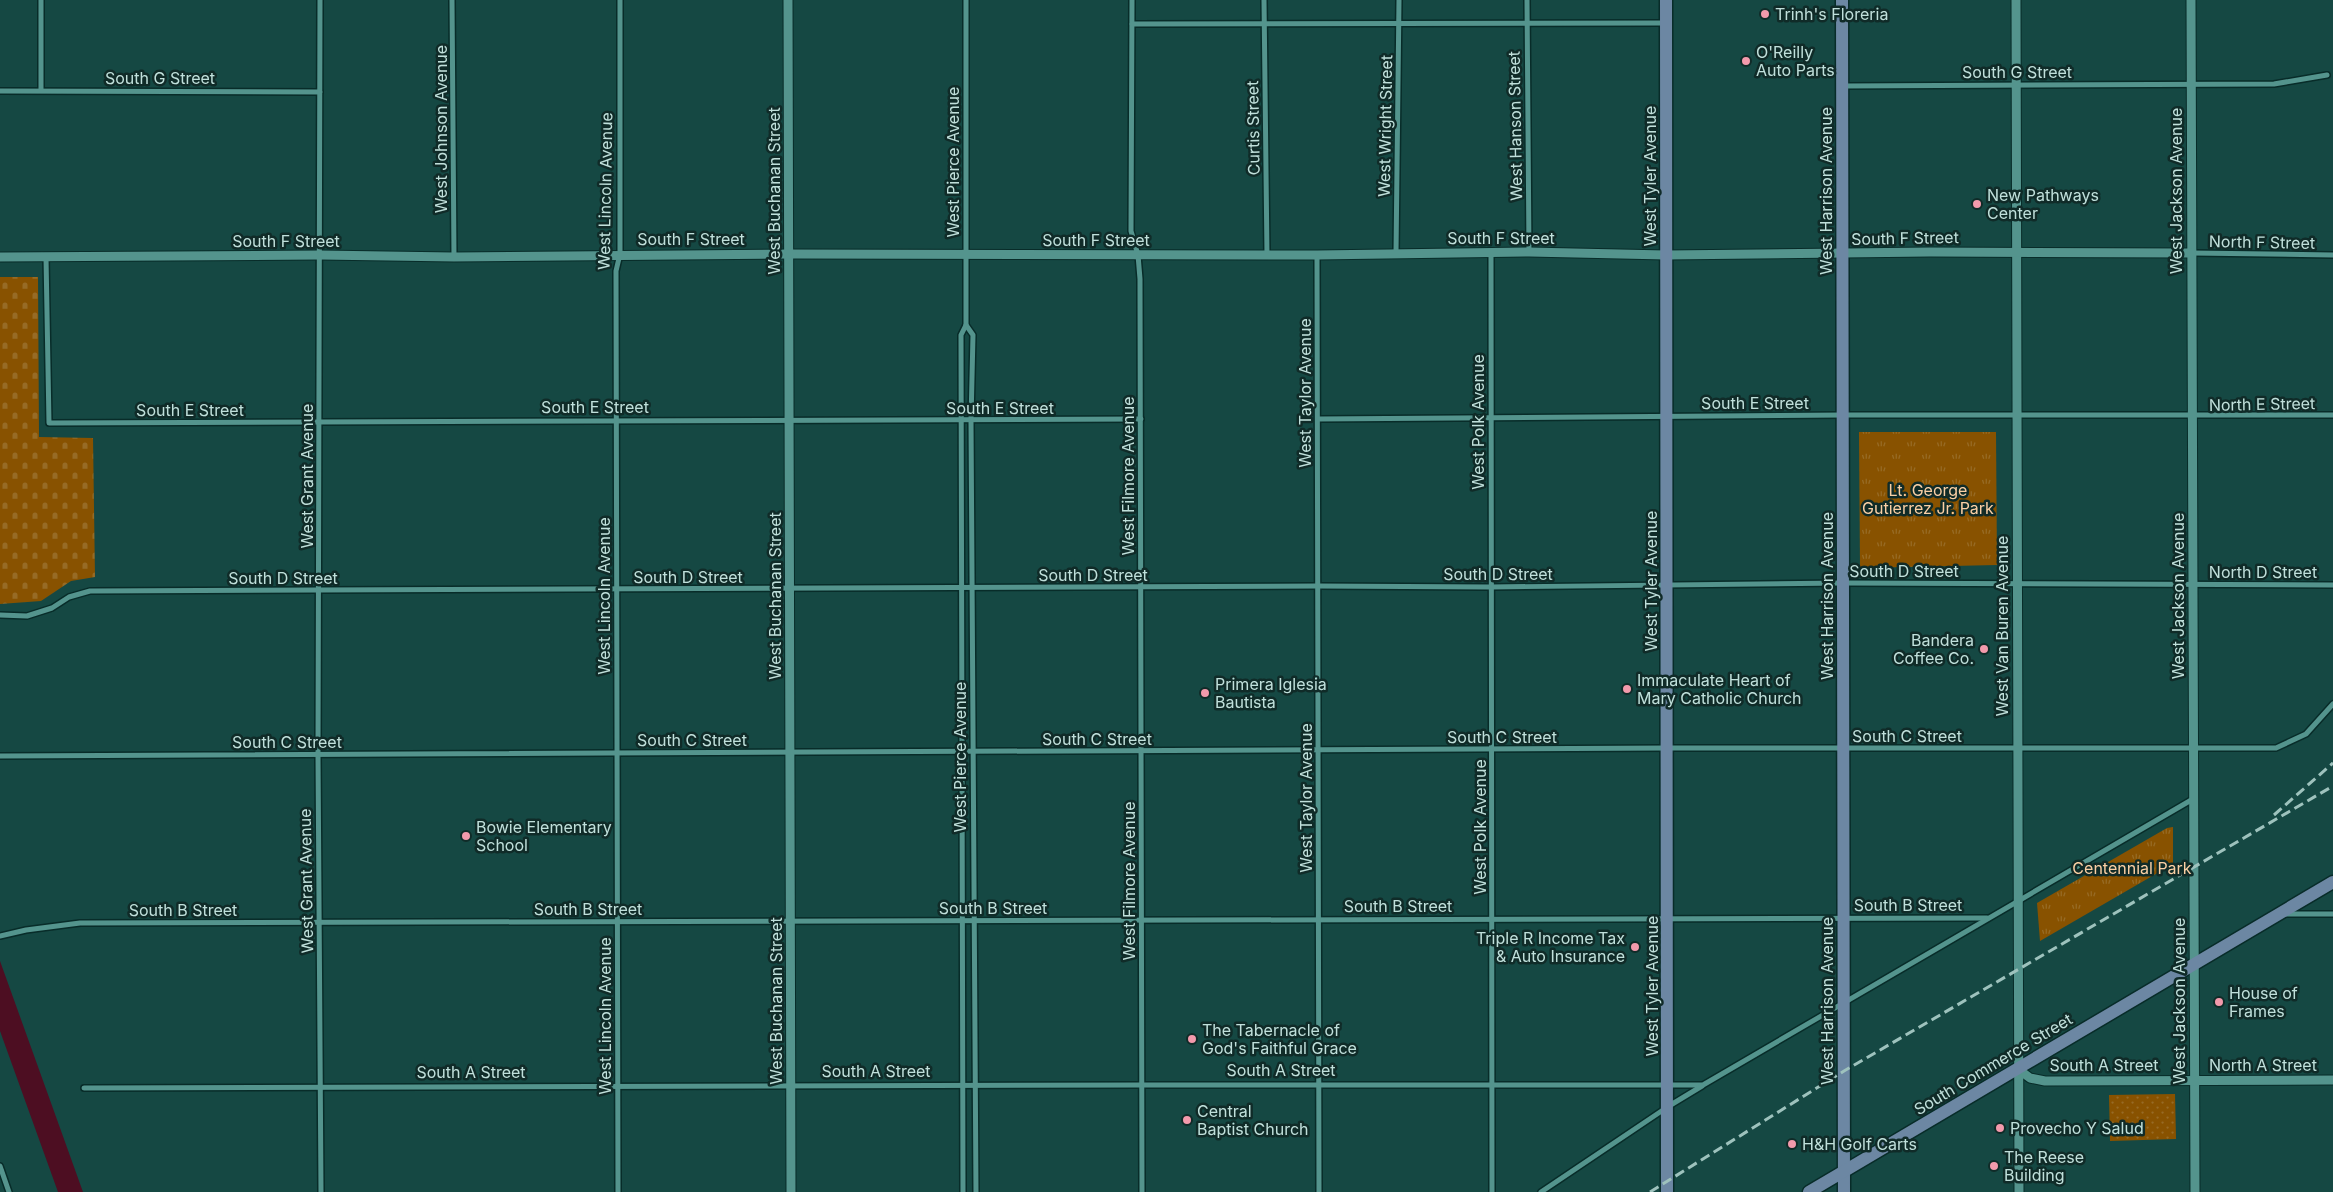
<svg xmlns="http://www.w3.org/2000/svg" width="2333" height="1192" font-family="Inter,sans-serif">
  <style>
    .grass { fill: url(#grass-dots) }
    .cemetery { fill: url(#cemetery-stones) }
    .park { fill: url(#park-tufts) }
    .water { fill: #4d0e22 }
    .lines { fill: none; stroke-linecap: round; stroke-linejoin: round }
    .minor-casing { stroke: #082c29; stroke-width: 8 }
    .tertiary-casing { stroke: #082c29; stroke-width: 11 }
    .secondary-casing { stroke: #082c29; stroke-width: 15 }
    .minor { stroke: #54948d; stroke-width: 5 }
    .tertiary { stroke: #54948d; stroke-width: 9 }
    .secondary { stroke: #6c87a3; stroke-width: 12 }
    .rail { stroke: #9ec2bd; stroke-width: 3; stroke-dasharray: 10 5; stroke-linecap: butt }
    .poi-dot { fill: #f39aac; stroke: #102b28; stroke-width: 2 }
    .labels { text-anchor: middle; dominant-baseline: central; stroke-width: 5; stroke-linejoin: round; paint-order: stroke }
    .poi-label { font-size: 16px; fill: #c0e0db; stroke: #102b28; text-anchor: start }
    .street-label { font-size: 16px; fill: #c0e0db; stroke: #102b28 }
    .park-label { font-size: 16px; fill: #facfa4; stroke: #102b28 }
  </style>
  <defs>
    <pattern id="grass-dots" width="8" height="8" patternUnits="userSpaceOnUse" patternTransform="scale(1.25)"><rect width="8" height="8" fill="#885200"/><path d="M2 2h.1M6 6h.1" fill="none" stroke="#976b25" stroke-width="1.8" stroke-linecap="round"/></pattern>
    <pattern id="cemetery-stones" width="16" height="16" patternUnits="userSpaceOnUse" patternTransform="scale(1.25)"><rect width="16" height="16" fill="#885200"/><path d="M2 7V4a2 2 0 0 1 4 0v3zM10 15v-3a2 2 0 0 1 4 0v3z" fill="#976b25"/></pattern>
    <pattern id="park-tufts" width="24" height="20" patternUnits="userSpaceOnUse" patternTransform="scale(1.25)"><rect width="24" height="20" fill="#885200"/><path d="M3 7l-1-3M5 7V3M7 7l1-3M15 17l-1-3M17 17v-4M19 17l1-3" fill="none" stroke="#976b25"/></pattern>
  </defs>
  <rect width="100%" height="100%" fill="#154843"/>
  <polygon class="grass" points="2175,1094 2176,1139 2110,1141 2109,1095"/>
  <polygon class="cemetery" points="0,277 38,277 39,437 93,438 95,577 71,581 41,601 0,604"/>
  <g class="park">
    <polygon points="1859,432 1996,432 1997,565 1860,568"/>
    <polygon points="2173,827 2173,864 2040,941 2037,903 2167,828"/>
  </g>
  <polygon class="water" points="0,961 83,1192 58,1192 0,1031"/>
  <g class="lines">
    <defs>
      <g id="minor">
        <polyline points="41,0 41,90"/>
        <polyline points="320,0 318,754 321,1192"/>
        <polyline points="452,0 454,257"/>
        <polyline points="1132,0 1131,231 1138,255 1140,279 1142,1192"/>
        <polyline points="1264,0 1267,255"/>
        <polyline points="1527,0 1529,252"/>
        <polyline points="1132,24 1666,23"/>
        <polyline points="1843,86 2274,84 2327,75"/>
        <polyline points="0,91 320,92"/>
        <polyline points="1396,253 1399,0"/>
        <polyline points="1491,253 1492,1192"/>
        <polyline points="2192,253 2333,255"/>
        <polyline points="1317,255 1319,1192"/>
        <polyline points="46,257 49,423 1141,419"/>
        <polyline points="966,325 973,335 971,420 976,1192"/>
        <polyline points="1318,419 1843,415 2333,415"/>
        <polyline points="0,615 27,616 52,608 69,597 90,591 1318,586 1491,587 1843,583 2333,585"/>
        <polyline points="0,756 1668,748 2276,748 2306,734 2333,704"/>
        <polyline points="2285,914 2333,914"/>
        <polyline points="0,936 26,930 80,923 1987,918"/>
        <polyline points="84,1088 1142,1085 1703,1085 2193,799"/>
        <polyline points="0,1166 9,1192"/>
        <polyline points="618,1192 616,271 620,254 620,0"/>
        <polyline points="963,1192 961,335 966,325 966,0"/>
        <polyline points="1541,1192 1669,1106 1702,1086"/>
      </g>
      <g id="tertiary">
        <polyline points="788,0 791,1192"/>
        <polyline points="2016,0 2019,1192"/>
        <polyline points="2191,0 2195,1192"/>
        <polyline points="0,257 320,255 454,257 790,254 1317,255 1529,252 1666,255 1930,252 2191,253"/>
        <polyline points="2018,1069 2030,1078 2045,1081 2333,1080"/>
      </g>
      <g id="secondary">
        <polyline points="1666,0 1667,1192"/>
        <polyline points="1842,0 1844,1192"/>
        <polyline points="1809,1192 2333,882"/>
      </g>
    </defs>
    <use href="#minor" class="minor-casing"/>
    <use href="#tertiary" class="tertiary-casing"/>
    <use href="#secondary" class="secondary-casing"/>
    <use href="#minor" class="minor"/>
    <use href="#tertiary" class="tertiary"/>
    <use href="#secondary" class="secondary"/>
    <g class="rail">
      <polyline points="2274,815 2333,763"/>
      <polyline points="1650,1192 1844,1071 2333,786"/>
    </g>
  </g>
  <g class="poi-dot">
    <circle cx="1765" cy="14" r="5"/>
    <circle cx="1746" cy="61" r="5"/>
    <circle cx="1977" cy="204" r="5"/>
    <circle cx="1984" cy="649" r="5"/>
    <circle cx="1627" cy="689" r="5"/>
    <circle cx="1205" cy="693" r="5"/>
    <circle cx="466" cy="836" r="5"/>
    <circle cx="1635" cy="947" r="5"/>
    <circle cx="2219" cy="1002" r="5"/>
    <circle cx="1192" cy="1039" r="5"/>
    <circle cx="1187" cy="1120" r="5"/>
    <circle cx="2000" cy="1128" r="5"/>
    <circle cx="1792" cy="1144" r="5"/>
    <circle cx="1994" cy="1166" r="5"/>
  </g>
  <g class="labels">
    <g class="poi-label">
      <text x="1775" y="14">Trinh's Floreria</text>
      <text x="1756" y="52">O'Reilly<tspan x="1756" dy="18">Auto Parts</tspan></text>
      <text x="1987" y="195">New Pathways<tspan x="1987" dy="18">Center</tspan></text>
      <text x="1974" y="640" text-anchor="end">Bandera<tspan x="1974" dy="18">Coffee Co.</tspan></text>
      <text x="1637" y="680">Immaculate Heart of<tspan x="1637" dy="18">Mary Catholic Church</tspan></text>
      <text x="1215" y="684">Primera Iglesia<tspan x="1215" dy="18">Bautista</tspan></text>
      <text x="476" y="827">Bowie Elementary<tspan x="476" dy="18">School</tspan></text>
      <text x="1625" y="938" text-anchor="end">Triple R Income Tax<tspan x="1625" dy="18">&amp; Auto Insurance</tspan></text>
      <text x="2229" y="993">House of<tspan x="2229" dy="18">Frames</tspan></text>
      <text x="1202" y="1030">The Tabernacle of<tspan x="1202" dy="18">God's Faithful Grace</tspan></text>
      <text x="1197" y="1111">Central<tspan x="1197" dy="18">Baptist Church</tspan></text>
      <text x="2010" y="1128">Provecho Y Salud</text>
      <text x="1802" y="1144">H&amp;H Golf Carts</text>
      <text x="2004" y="1157">The Reese<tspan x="2004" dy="18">Building</tspan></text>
    </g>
    <g class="street-label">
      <text x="2017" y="72">South G Street</text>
      <text x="160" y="78">South G Street</text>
      <text transform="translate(1385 126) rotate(-89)">West Wright Street</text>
      <text transform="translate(1515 126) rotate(-91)">West Hanson Street</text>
      <text transform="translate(1253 128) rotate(-91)">Curtis Street</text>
      <text transform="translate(441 129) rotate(-90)">West Johnson Avenue</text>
      <text transform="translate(953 162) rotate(-90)">West Pierce Avenue</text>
      <text transform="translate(1650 176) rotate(-90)">West Tyler Avenue</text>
      <text transform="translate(605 191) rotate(-89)">West Lincoln Avenue</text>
      <text transform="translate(774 191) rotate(-90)">West Buchanan Street</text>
      <text transform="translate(1826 191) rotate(-90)">West Harrison Avenue</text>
      <text transform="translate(2176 191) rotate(-90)">West Jackson Avenue</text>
      <text x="1501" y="238">South F Street</text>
      <text transform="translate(1905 238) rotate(-1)">South F Street</text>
      <text x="691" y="239">South F Street</text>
      <text x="1096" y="240">South F Street</text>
      <text x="286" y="241">South F Street</text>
      <text transform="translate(2262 242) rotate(1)">North F Street</text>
      <text transform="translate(1305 393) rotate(-90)">West Taylor Avenue</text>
      <text x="1755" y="403">South E Street</text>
      <text transform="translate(2262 404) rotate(-1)">North E Street</text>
      <text x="595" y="407">South E Street</text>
      <text x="1000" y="408">South E Street</text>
      <text x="190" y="410">South E Street</text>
      <text transform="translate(1478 422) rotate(-90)">West Polk Avenue</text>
      <text transform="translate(307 476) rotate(-90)">West Grant Avenue</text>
      <text transform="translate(1128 476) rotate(-90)">West Filmore Avenue</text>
      <text x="1904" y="571">South D Street</text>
      <text x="2263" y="572">North D Street</text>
      <text x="1498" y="574">South D Street</text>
      <text x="1093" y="575">South D Street</text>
      <text x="688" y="577">South D Street</text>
      <text x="283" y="578">South D Street</text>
      <text transform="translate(1651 581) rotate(-90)">West Tyler Avenue</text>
      <text transform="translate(604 596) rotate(-90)">West Lincoln Avenue</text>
      <text transform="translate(775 596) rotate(-90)">West Buchanan Street</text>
      <text transform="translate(1827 596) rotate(-90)">West Harrison Avenue</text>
      <text transform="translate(2178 596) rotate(-90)">West Jackson Avenue</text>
      <text transform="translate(2002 626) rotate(-90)">West Van Buren Avenue</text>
      <text x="1907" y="736">South C Street</text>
      <text x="1502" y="737">South C Street</text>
      <text x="1097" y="739">South C Street</text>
      <text x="692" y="740">South C Street</text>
      <text x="287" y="742">South C Street</text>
      <text transform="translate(960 757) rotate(-90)">West Pierce Avenue</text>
      <text transform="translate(1306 798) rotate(-90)">West Taylor Avenue</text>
      <text transform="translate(1480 827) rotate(-90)">West Polk Avenue</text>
      <text transform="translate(306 881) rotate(-91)">West Grant Avenue</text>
      <text transform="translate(1129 881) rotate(-90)">West Filmore Avenue</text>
      <text x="1908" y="905">South B Street</text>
      <text x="1398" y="906">South B Street</text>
      <text x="993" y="908">South B Street</text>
      <text x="588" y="909">South B Street</text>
      <text x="183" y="910">South B Street</text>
      <text transform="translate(1652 986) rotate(-90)">West Tyler Avenue</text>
      <text transform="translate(776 1001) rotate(-90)">West Buchanan Street</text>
      <text transform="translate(1827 1001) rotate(-90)">West Harrison Avenue</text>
      <text transform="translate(2179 1001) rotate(-90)">West Jackson Avenue</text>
      <text transform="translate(605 1016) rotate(-90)">West Lincoln Avenue</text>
      <text transform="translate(1993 1064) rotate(-31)">South Commerce Street</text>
      <text x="2104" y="1065">South A Street</text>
      <text x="2263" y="1065">North A Street</text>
      <text x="1281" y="1070">South A Street</text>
      <text x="876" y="1071">South A Street</text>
      <text x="471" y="1072">South A Street</text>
    </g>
    <g class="park-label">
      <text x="1928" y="490">Lt. George<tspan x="1928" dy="18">Gutierrez Jr. Park</tspan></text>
      <text x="2132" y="868">Centennial Park</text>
    </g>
  </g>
</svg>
